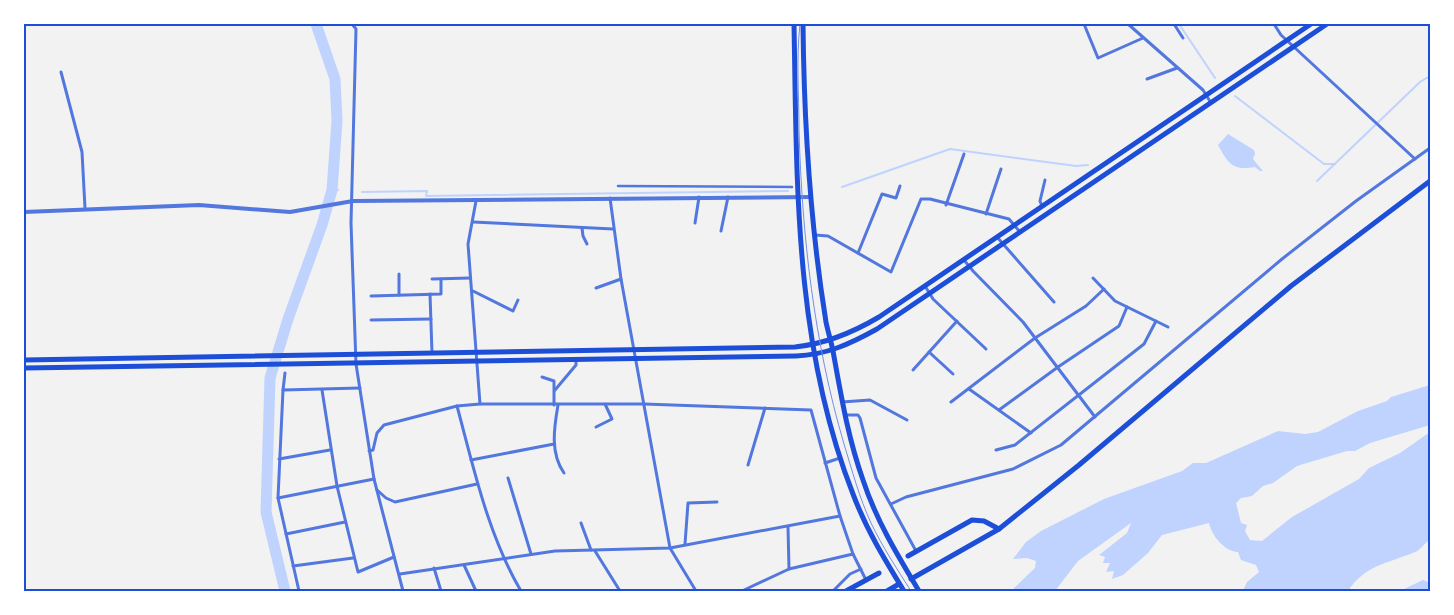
<svg xmlns="http://www.w3.org/2000/svg" width="1454" height="615" font-family="Barlow,sans-serif">
  <style>
    .water { fill: #bfd3fe }
    .lines { fill: none; stroke-linecap: round; stroke-linejoin: round }
    .stream { stroke: #bfd3fe; stroke-width: 2 }
    .river { stroke: #bfd3fe; stroke-width: 11 }
    .pedestrian { stroke: #5277de; stroke-width: 2.5 }
    .minor { stroke: #5277de; stroke-width: 3 }
    .tertiary { stroke: #5277de; stroke-width: 4 }
    .primary { stroke: #1d4ed8; stroke-width: 5 }
    .tram { stroke: #7290e2; stroke-width: 1 }
    .neatline { fill: none; stroke: #1d4ed8; stroke-width: 2 }
  </style>
  <rect width="100%" height="100%" fill="#f2f2f2"/>
  <g class="water">
    <path d="M1228 134 1254 150 1255 154 1253 159 1263 171H1260L1255 167C1232 171 1228 163 1218 145Z"/>
    <path d="M1430 385V425L1370 443 1355 451H1347L1297 466 1273 483 1263 486 1252 496 1241 498 1236 503 1241 523 1247 525 1245 531 1250 540 1262 541 1292 517 1359 479 1369 468 1400 453 1430 432V540C1424 543 1421 550 1415 552 1389 563 1368 564 1350 588V591H1361H1243L1247 582 1259 572 1256 565 1241 560 1238 552C1224 551 1212 536 1209 523L1162 535 1148 553 1123 575 1112 579 1114 571 1106 572 1110 563H1103L1105 557 1099 555 1127 533 1131 523 1078 561 1055 591H1011L1035 568 1036 561 1027 558 1013 559 1026 542 1041 531 1104 499 1182 471 1193 463H1206L1278 431 1305 434 1318 432 1358 411 1387 401 1391 397Z"/>
    <polygon points="1423,580 1428,582 1430,587 1424,591 1400,591"/>
  </g>
  <g class="lines">
    <g class="stream">
      <polyline points="1179,24 1215,78"/>
      <polyline points="1235,96 1324,164 1335,164"/>
      <polyline points="1317,181 1420,82 1430,76"/>
      <polyline points="842,187 950,149 1076,166 1088,165"/>
      <polyline points="332,190 338,190"/>
      <polyline points="362,192 427,191 426,196 788,191"/>
    </g>
    <polyline class="river" points="285,591 266,512 270,378 288,319 322,225 332,190 337,121 335,79 316,24"/>
    <polyline class="pedestrian" points="618,186 792,187"/>
    <g class="minor">
      <polyline points="352,24 356,29 351,223 356,364 374,479 403,591"/>
      <polyline points="1084,24 1098,58 1143,38"/>
      <polyline points="1128,24 1203,90 1211,103"/>
      <polyline points="1174,24 1183,38"/>
      <polyline points="1274,24 1281,35 1415,159"/>
      <polyline points="61,72 82,152 85,208"/>
      <polyline points="1147,79 1177,68"/>
      <polyline points="610,198 621,279 670,548 696,591"/>
      <polyline points="476,201 468,244 480,404"/>
      <polyline points="946,205 964,154"/>
      <polyline points="1042,206 1040,201 1045,180"/>
      <polyline points="986,214 1001,169"/>
      <polyline points="473,222 613,229"/>
      <polyline points="695,223 699,197"/>
      <polyline points="582,228 583,236 587,244"/>
      <polyline points="721,231 728,197"/>
      <polyline points="815,235 828,236 891,272 921,199 930,199 1009,219 1020,232"/>
      <polyline points="997,237 1054,302"/>
      <polyline points="858,253 882,194 896,198 900,186"/>
      <polyline points="964,260 973,271 1023,322 1095,417"/>
      <polyline points="399,274 399,295"/>
      <polyline points="1093,278 1115,301 1168,327"/>
      <polyline points="432,279 470,278"/>
      <polyline points="925,286 933,299 986,349"/>
      <polyline points="596,288 621,279"/>
      <polyline points="473,291 513,311 518,300"/>
      <polyline points="430,294 432,353"/>
      <polyline points="371,296 441,294 441,279"/>
      <polyline points="371,320 431,319"/>
      <polyline points="929,352 953,374"/>
      <polyline points="913,370 957,321"/>
      <polyline points="542,377 554,381 554,405"/>
      <polyline points="969,389 1031,433"/>
      <polyline points="283,390 285,373"/>
      <polyline points="322,390 337,486 358,572 394,557"/>
      <polyline points="555,390 576,365 576,360"/>
      <polyline points="842,402 870,400 907,420"/>
      <polyline points="951,402 1035,338 1086,306 1104,289"/>
      <path d="M558 405C554 428 550 453 564 473"/>
      <polyline points="999,410 1058,367 1119,326 1127,307"/>
      <polyline points="845,415 858,415 860,418 876,478 916,551"/>
      <polyline points="596,427 612,419 605,404"/>
      <polyline points="996,450 1015,445 1144,344 1156,321"/>
      <polyline points="369,451 373,450 377,433 384,425 457,406"/>
      <polyline points="279,459 330,450"/>
      <polyline points="471,460 554,444"/>
      <polyline points="825,463 840,458"/>
      <polyline points="748,465 765,408"/>
      <polyline points="508,478 531,554"/>
      <polyline points="377,490 386,498 395,502 477,484"/>
      <polyline points="278,498 374,479"/>
      <polyline points="891,504 906,497 1013,469 1061,445 1282,259 1356,201 1430,148"/>
      <polyline points="581,523 591,550"/>
      <polyline points="788,527 789,569 853,554"/>
      <polyline points="286,534 345,522"/>
      <polyline points="685,544 688,503 717,502"/>
      <polyline points="595,551 620,591"/>
      <polyline points="464,565 476,591"/>
      <polyline points="293,566 353,558"/>
      <polyline points="434,568 441,591"/>
      <polyline points="400,574 555,551 670,548 840,516"/>
      <polyline points="299,591 278,498 283,390 360,388"/>
      <path d="M521 591C488 535 474 469 457 406L480 404H644L811 410 840 516 853 554 866 580"/>
      <polyline points="742,591 789,569"/>
      <polyline points="833,591 850,574 861,569"/>
    </g>
    <polyline class="tertiary" points="24,212 199,205 290,212 353,201 811,197"/>
    <g class="primary">
      <path d="M794 24C797 183 794 344 853 494 866 529 885 560 904 591"/>
      <path d="M803 24C804 124 810 223 826 322 828 332 831 341 833 351 841 395 848 438 863 480 876 520 898 556 919 591"/>
      <path d="M24 360 795 347C826 344 852 333 879 317L1311 24"/>
      <path d="M24 368 796 356C826 355 850 344 877 329L1327 24"/>
      <polyline points="908,556 972,520 984,521 999,529"/>
      <polyline points="911,579 999,529 1079,465 1291,286 1430,181"/>
      <polyline points="846,591 879,573"/>
      <polyline points="887,591 899,584"/>
    </g>
    <path class="tram" d="M800 24C796 59 799 95 799 130 802 236 814 342 844 444 852 470 859 497 871 523 882 546 897 569 911 591"/>
  </g>
  <rect width="1454" height="615" fill="none" stroke="#ffffff" stroke-width="50"/>
  <rect x="25" y="25" width="1404" height="565" class="neatline"/>
</svg>
